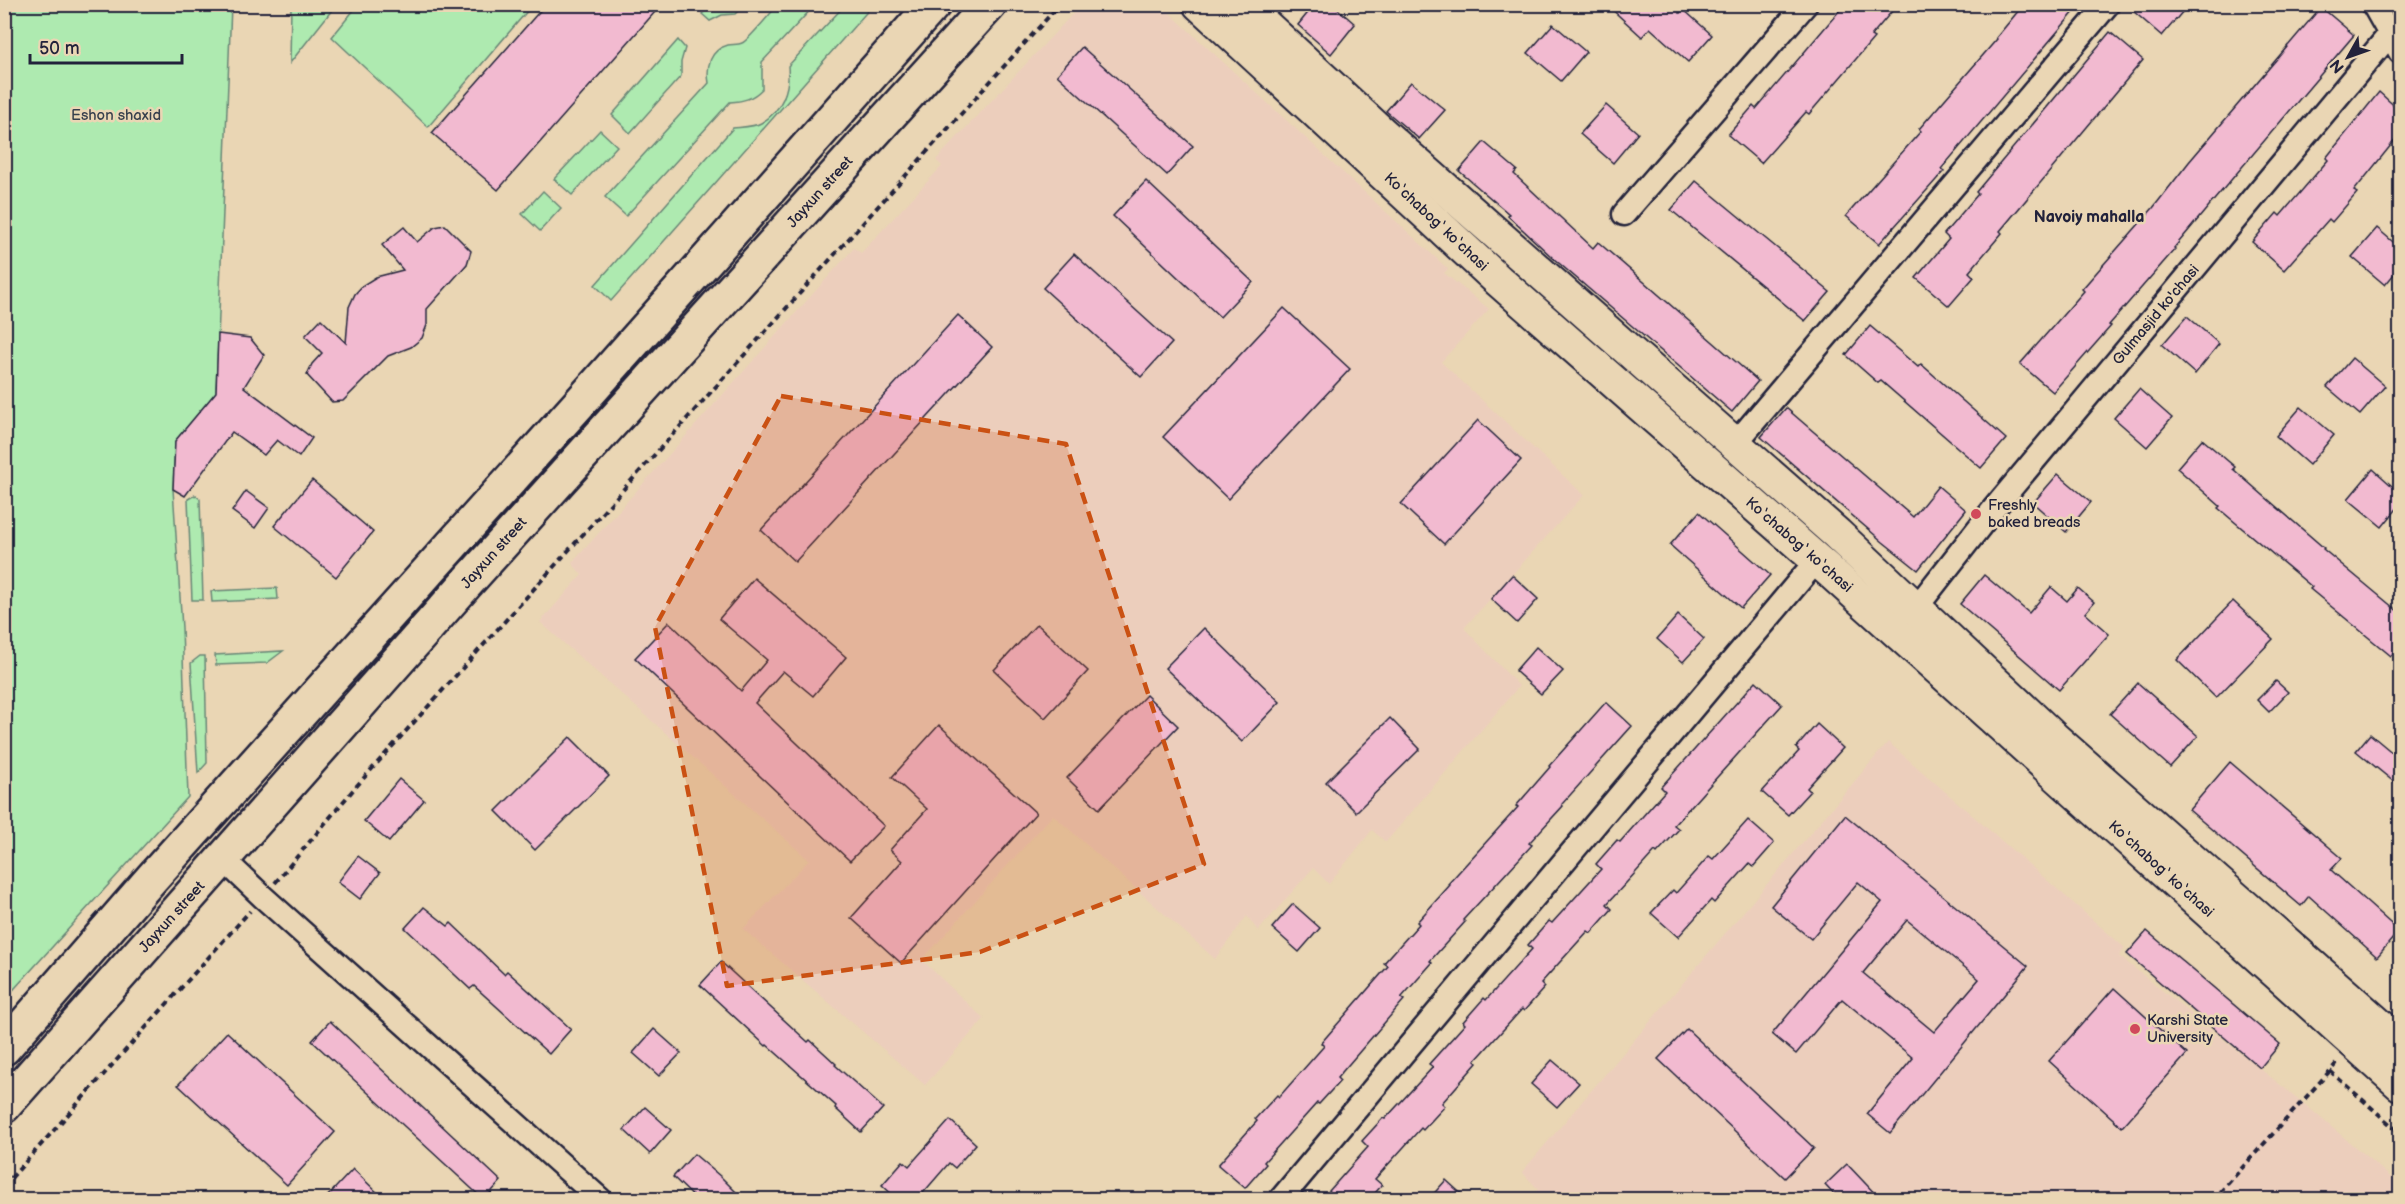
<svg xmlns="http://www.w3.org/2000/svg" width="2405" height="1204" font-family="'Balsamiq Sans',sans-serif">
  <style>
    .built { fill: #eccebc }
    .green { fill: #aeeab0; stroke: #688676; stroke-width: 1.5 }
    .building { fill: #f2bad0; stroke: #22223b; stroke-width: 1.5; fill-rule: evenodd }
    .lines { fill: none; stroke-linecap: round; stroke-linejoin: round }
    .minor-casing { stroke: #22223b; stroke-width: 27 }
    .secondary-casing { stroke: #22223b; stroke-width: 36 }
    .trunk-casing { stroke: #22223b; stroke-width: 38 }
    .path { stroke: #22223b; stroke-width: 4; stroke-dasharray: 6 4.5; stroke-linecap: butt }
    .minor { stroke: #ead6b4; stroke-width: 22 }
    .secondary { stroke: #ead6b4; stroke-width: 32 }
    .trunk { stroke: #ead6b4; stroke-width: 33 }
    .marked { fill: #ca5113; fill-opacity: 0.2; stroke: #ca5113; stroke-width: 4.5; stroke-dasharray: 12 8; stroke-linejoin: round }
    .poi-dot { fill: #d1495b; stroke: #ead6b4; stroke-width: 2 }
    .labels { text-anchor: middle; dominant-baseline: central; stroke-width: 5; stroke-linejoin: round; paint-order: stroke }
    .park-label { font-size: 15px; fill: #37404d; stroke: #ead6b4 }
    .street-label { font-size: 15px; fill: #22223b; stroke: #ead6b4 }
    .poi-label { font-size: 15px; fill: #22223b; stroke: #ead6b4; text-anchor: start }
    .neighbourhood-label { font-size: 16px; font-weight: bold; fill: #22223b; stroke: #ead6b4 }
  </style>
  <rect width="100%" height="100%" fill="#ead6b4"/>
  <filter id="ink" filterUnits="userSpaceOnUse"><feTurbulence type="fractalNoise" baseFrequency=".0167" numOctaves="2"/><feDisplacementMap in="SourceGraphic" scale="12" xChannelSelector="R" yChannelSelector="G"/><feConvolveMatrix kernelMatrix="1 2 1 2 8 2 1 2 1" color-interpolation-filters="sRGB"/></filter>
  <g filter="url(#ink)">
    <g class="built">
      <polygon points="1081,5 1161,5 1448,269 1444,273 1489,309 1441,362 1584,495 1464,628 1519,686 1386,842 1372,830 1329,884 1313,868 1258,931 1247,916 1215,959 1053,815 922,960 984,1019 925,1085 743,929 809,860 540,622 582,575 572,563 854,248 861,253 942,166 936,160"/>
      <polygon points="1888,742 2125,948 2119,956 2302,1102 2400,1185 2400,1199 1529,1200 1538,1189 1522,1172"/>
    </g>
    <g class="green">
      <path d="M846 4 873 5 611 301 595 285 733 128C742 127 754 127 761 123 782 111 790 89 788 66Z"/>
      <polygon points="5,5 231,5 216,392 175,441 173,489 182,628 188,797 5,999"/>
      <polygon points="291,5 336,5 290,63"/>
      <polygon points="524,5 529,9 428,127 332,37 358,5"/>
      <polygon points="710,5 710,4 744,5 735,14 722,15 710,21 702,14"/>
      <path d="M778 5H815L762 62V89C752 99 744 101 730 102L626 216 605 197 709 83C706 66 710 50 728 45 732 44 738 45 742 43 749 40 771 12 778 5Z"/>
      <polygon points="678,40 685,48 681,62 681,76 630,133 612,115"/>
      <polygon points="600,130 617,146 572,195 554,179"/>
      <polygon points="543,191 561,208 540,231 522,214"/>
      <polygon points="195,495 200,499 203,600 192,600 188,499"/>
      <polygon points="277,588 278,599 212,602 211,591"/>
      <polygon points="283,651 267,663 216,665 215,655"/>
      <polygon points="200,656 205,656 207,763 198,773 191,663"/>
    </g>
    <g class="building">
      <polygon points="546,4 662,4 498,190 432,133"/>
      <polygon points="1315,4 1332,4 1355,24 1331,54 1298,25"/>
      <polygon points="1606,4 1671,4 1680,13 1683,9 1712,35 1688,62 1650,28 1642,37"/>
      <polygon points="1845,4 1898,4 1871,36 1874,38 1809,114 1806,112 1761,163 1728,135 1753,106 1756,109"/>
      <polygon points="2024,4 2081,4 1941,169 1944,171 1879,244 1846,216 1921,131 1919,129 1997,39 1996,38"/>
      <polygon points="2125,4 2189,4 2162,36"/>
      <polygon points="2321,7 2354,35 2209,206 2174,248 2175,249 2109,325 2111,326 2053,392 2020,364 2084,291 2082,289 2153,208 2189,162"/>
      <polygon points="1553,24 1586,52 1561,81 1528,53"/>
      <polygon points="2110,32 2143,60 2000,231 2002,233 1969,272 1974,277 1949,306 1916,278 1949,239 1944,234 1978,194 1976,192"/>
      <polygon points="1082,47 1193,146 1167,175 1057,75"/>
      <polygon points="1411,82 1445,110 1419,139 1386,111"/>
      <polygon points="2379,92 2400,111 2400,134 2354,191 2357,193 2332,222 2329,219 2284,270 2252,242 2277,213 2280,216 2328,160 2326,158"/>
      <polygon points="1606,105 1638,133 1613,163 1580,134"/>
      <polygon points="1484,142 1517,170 1514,174 1593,248 1598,242 1758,381 1732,412 1553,258 1508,216 1509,214 1459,171"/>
      <polygon points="1146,181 1253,282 1220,317 1113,216"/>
      <polygon points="1696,181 1830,292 1805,321 1671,210"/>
      <polygon points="445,225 471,251 467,264 427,309 427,325 422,338 411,347 388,356 343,401 332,402 307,375 312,364 322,353 305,336 321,319 346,343 349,307 355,294 363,285 376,277 403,270 382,245 404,227 417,242 435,227"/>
      <polygon points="2377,228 2400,248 2400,267 2385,285 2352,257"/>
      <polygon points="1074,254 1172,343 1141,377 1043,288"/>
      <polygon points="1284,308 1350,369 1228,499 1163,437"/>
      <polygon points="958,315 992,347 795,562 761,530"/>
      <polygon points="2187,316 2219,344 2195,374 2162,345"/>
      <polygon points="1870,326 1918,367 1921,364 2006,439 1981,468 1881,381 1878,383 1846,355"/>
      <polygon points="218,334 250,338 264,355 244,387 312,438 299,457 277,440 264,455 232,432 185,496 173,489 175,441 216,392"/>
      <polygon points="2352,358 2385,386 2360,415 2327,387"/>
      <polygon points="2139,389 2172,418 2147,447 2114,418"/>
      <polygon points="2301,407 2334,435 2309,465 2276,436"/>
      <polygon points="1786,408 1913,517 1938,486 1966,510 1918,570 1883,542 1761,437"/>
      <polygon points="1478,420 1521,460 1444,544 1401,504"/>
      <polygon points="2202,439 2235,467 2233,469 2324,548 2323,549 2400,613 2400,644 2391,656 2310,589 2312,587 2218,508 2220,506 2177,468"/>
      <polygon points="2373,469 2400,493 2400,505 2382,527 2348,499"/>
      <polygon points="2058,474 2091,502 2066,532 2033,503"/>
      <polygon points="312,480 373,532 336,577 274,526"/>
      <polygon points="246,491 269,508 255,528 232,511"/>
      <polygon points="1699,512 1770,575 1741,608 1670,545"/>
      <polygon points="1512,575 1538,599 1517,623 1491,599"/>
      <polygon points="1984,575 2029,613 2051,587 2067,601 2078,588 2094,602 2085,613 2109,634 2059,690 1960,604"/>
      <polygon points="754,578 846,657 813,696 783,671 755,703 884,826 850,861 635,658 669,622 741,691 767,660 719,619"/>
      <polygon points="2233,601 2273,639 2216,698 2177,660"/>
      <polygon points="1678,615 1704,639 1683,662 1657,639"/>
      <polygon points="1037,624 1088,671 1045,718 994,670"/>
      <polygon points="1204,628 1280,702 1242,742 1165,668"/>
      <polygon points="1536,647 1563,671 1541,694 1515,671"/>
      <polygon points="1756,681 1782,705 1674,825 1679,829 1657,853 1655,851 1607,904 1612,909 1591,933 1588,931 1541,983 1545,987 1524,1011 1522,1009 1475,1061 1477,1063 1442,1103 1445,1106 1423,1130 1421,1128 1375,1179 1382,1185 1369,1200 1321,1200 1368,1147 1362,1141 1383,1118 1385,1119 1433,1067 1429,1064 1465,1024 1463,1022 1484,998 1486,1000 1532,949 1528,945 1549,921 1552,923 1601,869 1596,864 1617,840 1620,842 1665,791 1661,787"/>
      <polygon points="2276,681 2288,692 2269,712 2257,700"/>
      <polygon points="2138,683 2198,736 2170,767 2110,714"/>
      <polygon points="1146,695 1178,726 1099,809 1067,778"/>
      <polygon points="1606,702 1632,726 1562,804 1563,806 1529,843 1532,845 1463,920 1465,922 1430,961 1432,963 1401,998 1404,1000 1337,1078 1340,1081 1319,1104 1317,1103 1264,1162 1266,1164 1245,1188 1218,1165 1257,1121 1255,1119 1277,1095 1279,1097 1324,1046 1321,1043 1388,966 1384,963 1419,924 1417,922 1450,885 1448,884 1518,807 1516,806 1550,767 1549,766"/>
      <polygon points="1390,718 1420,749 1356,812 1326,782"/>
      <polygon points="1817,724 1843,748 1807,788 1810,791 1788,815 1762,792 1799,751 1796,748"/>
      <polygon points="939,725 1036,813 901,963 851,918 902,861 890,850 927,809 892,777"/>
      <polygon points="2370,734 2400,759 2400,787 2356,751"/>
      <polygon points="570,737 609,776 535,850 496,811"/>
      <polygon points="2230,762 2342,858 2331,870 2399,931 2377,957 2309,896 2301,906 2189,810"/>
      <polygon points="399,779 424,800 389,842 364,821"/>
      <path d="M1845 815 2028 966 1890 1133 1867 1114 1913 1058 1842 999 1796 1054 1772 1034 1882 902 1858 882 1811 939 1771 906ZM1907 920 1979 979 1934 1032 1863 973Z"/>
      <polygon points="1748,820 1774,843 1753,867 1749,864 1714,903 1711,900 1678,937 1651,913 1673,890 1676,893 1709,856 1713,859"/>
      <polygon points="358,856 380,873 360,899 338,882"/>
      <polygon points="1293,904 1320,928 1299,952 1272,928"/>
      <polygon points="424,907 448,926 451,923 504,974 507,971 571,1029 549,1054 474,986 470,989 405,928"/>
      <polygon points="2147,931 2280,1044 2260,1068 2127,954"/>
      <polygon points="721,962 808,1042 810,1040 836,1064 835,1065 883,1108 861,1132 835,1108 836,1106 767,1045 766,1046 700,985"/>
      <polygon points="2114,988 2187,1054 2122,1127 2049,1061"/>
      <polygon points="330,1021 501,1181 484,1200 312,1041"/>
      <polygon points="654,1029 681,1053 659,1076 633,1053"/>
      <polygon points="1687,1029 1814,1148 1785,1178 1658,1059"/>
      <polygon points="227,1032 335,1132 287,1185 178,1085"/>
      <polygon points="1552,1060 1579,1083 1557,1107 1531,1084"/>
      <polygon points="645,1107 671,1130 650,1154 624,1130"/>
      <polygon points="950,1120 976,1144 955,1168 949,1163 917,1200 898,1200 882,1185 903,1161 909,1166"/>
      <polygon points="694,1154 721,1177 744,1200 697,1200 673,1177"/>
      <polygon points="1847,1164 1881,1200 1839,1200 1825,1185"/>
      <polygon points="353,1169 385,1200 324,1200"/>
      <polygon points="1446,1180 1468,1200 1428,1200"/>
    </g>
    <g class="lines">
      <defs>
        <g id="minor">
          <polyline points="2373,4 2400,52"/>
          <polyline points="1624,214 1806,4"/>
          <polyline points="1735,444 2108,4"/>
          <polyline points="1916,608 1992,511 2390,34 2400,26"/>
          <polyline points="224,860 263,897 601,1200"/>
          <polyline points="1280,1200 1817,560"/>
        </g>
        <g id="secondary">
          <polyline points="1199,4 1499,281 1826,568 2400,1084"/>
          <polyline points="1242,4 1381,132 1837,534 2054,738 2400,1043"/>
        </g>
        <g id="trunk">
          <polyline points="4,1048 152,878 594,387 934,4"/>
          <polyline points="4,1106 465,585 990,4"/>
        </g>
      </defs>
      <use href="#minor" class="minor-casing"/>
      <use href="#secondary" class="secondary-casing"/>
      <use href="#trunk" class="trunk-casing"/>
      <g class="path">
        <polyline points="275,883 353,790 1060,4"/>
        <polyline points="2330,1071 2400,1133"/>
        <polyline points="4,1186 250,911"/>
        <polyline points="2213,1200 2338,1062"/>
      </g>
      <use href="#minor" class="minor"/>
      <use href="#secondary" class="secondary"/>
      <use href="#trunk" class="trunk"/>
    </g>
  </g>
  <path class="marked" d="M781 396 1066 444 1204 864 980 952 727 986 655 627Z"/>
  <g class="poi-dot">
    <circle cx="1976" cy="514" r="6"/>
    <circle cx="2135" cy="1029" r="6"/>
  </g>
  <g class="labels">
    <g class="park-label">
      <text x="116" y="115">Eshon shaxid</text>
    </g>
    <g class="street-label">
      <text transform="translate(820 192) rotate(-48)">Jayxun street</text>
      <text transform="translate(1436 222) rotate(43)">Ko‘chabog‘ ko‘chasi</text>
      <text transform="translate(2156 315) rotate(-50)">Gulmasjid ko'chasi</text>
      <text transform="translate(1799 545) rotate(41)">Ko‘chabog‘ ko‘chasi</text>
      <text transform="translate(494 553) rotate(-48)">Jayxun street</text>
      <text transform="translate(2161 869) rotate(42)">Ko‘chabog‘ ko‘chasi</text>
      <text transform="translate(172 917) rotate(-48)">Jayxun street</text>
    </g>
    <g class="poi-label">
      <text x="1988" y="505">Freshly<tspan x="1988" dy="17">baked breads</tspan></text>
      <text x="2147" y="1020">Karshi State<tspan x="2147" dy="17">University</tspan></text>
    </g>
    <g class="neighbourhood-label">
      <text x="2089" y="217">Navoiy mahalla</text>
    </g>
  </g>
  <rect width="2405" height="1204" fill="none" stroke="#ead6b4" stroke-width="24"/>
  <rect x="12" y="12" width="2381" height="1180" fill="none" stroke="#22223b" stroke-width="2" filter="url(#ink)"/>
  <g transform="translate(2348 57) rotate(230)" stroke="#ead6b4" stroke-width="4.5" paint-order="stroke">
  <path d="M0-4.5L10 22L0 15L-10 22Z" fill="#22223b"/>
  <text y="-9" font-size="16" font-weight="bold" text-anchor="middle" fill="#22223b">N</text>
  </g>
  <path d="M30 54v9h152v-9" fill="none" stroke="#22223b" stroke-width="3"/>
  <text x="39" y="54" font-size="18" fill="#22223b" stroke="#ead6b4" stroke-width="4.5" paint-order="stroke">50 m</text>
</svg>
